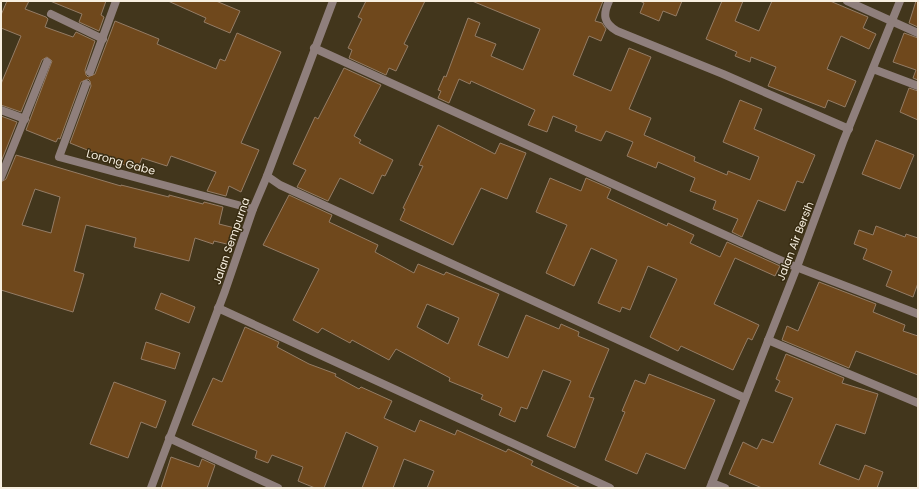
<svg xmlns="http://www.w3.org/2000/svg" width="919" height="489" font-family="Poppins,sans-serif">
  <style>
    .building { fill: #6f481c; stroke: #947c65; fill-rule: evenodd }
    .lines { fill: none; stroke-linecap: round; stroke-linejoin: round }
    .street { stroke: #8f7f7c; stroke-width: 8 }
    .labels { text-anchor: middle; dominant-baseline: central; stroke-width: 3; stroke-linejoin: round; paint-order: stroke }
    .street-label { font-size: 11px; fill: #f7efe0; stroke: #382c12 }
  </style>
  <rect width="100%" height="100%" fill="#42361c"/>
  <g class="building">
    <polygon points="7,1 29,1 25,9 46,17 48,19 45,27 73,37 76,32 95,41 85,70 86,75 88,77 95,74 115,21 159,39 157,44 216,69 220,59 225,61 237,33 281,52 241,143 259,150 241,192 229,186 226,196 207,191 216,172 171,156 167,166 142,158 137,170 70,143 91,86 90,81 88,79 81,82 60,139 58,138 56,142 26,130 52,61 47,57 42,60 21,112 1,105 1,84 21,36 1,28 1,15"/>
    <polygon points="50,1 106,1 101,15 104,17 99,31 79,22 82,14"/>
    <polygon points="168,1 216,1 240,11 230,33 204,22 206,18"/>
    <polygon points="366,1 425,1 404,44 408,46 396,71 389,68 386,75 349,58 352,50 348,48 362,19 358,17"/>
    <polygon points="472,1 603,1 595,21 602,23 606,29 601,41 589,36 573,75 611,91 629,48 651,57 629,109 651,118 644,135 695,157 694,161 727,175 728,171 750,180 759,157 723,142 740,100 762,109 754,129 815,155 803,183 797,181 785,211 758,200 742,237 732,232 738,219 713,209 716,201 690,191 695,178 658,162 656,168 627,156 633,142 606,131 601,141 575,131 577,126 553,116 547,132 528,125 535,110 471,81 470,84 459,79 449,103 438,98 441,91 438,90 444,76 446,77 468,18 480,23 475,36 496,44 491,56 523,70 540,29"/>
    <polygon points="640,1 682,1 676,16 663,11 659,21 640,13 644,3"/>
    <polygon points="722,1 743,1 735,21 759,31 772,1 830,1 868,17 863,28 876,34 869,49 841,36 827,69 856,81 845,107 828,100 825,108 768,86 776,67 751,57 750,62 735,56 737,52 706,39"/>
    <polygon points="916,1 918,2 918,27 909,23"/>
    <polygon points="904,33 918,38 918,80 913,78 916,70 893,62"/>
    <polygon points="344,68 381,85 354,136 361,140 359,143 393,160 385,176 382,175 373,194 340,178 328,201 297,187 306,170 293,164 315,117 318,119"/>
    <polygon points="909,88 918,91 918,120 900,112"/>
    <polygon points="1,116 17,122 1,162"/>
    <polygon points="438,125 495,154 500,143 526,153 507,199 481,188 453,245 400,220 405,209 403,208 423,166 419,165"/>
    <polygon points="876,140 914,155 900,189 862,174"/>
    <path d="M16 155 121 186V185L169 197V195L203 204 204 202 223 207 219 224 235 228 231 245 214 241 213 244 195 238 189 261 134 247 136 238 86 225 74 271 84 274 73 312 1 290V182L6 179ZM35 189 60 197 51 233 22 225Z"/>
    <polygon points="550,178 581,191 586,178 611,189 607,198 667,226 668,223 694,235 690,243 720,257 727,242 780,266 775,276 735,258 714,304 759,325 752,340 748,338 733,370 681,346 678,351 650,337 677,279 648,266 630,310 622,307 620,312 598,303 617,260 591,248 574,286 546,273 567,225 536,212"/>
    <path d="M289 195 332 215 329 222 378 245 375 252 414 273 418 264 444 275 446 272 499 294 478 345 508 358 526 315 559 329 561 324 579 332 578 336 609 349 589 397 594 398 575 448 547 436 571 381 543 370 527 409 521 407 515 422 499 415 502 408 481 399 483 395 449 381 450 378 396 349 389 360 352 340 350 343 322 328 318 333 293 320 319 269 263 245ZM427 304 459 318 448 344 417 327Z"/>
    <polygon points="876,226 905,237 906,234 918,238 918,283 913,297 886,286 892,271 863,259 867,249 854,244 859,230 873,235"/>
    <polygon points="819,282 876,304 873,312 905,325 903,331 918,336 918,375 856,351 849,368 782,340 787,326 798,331"/>
    <polygon points="161,293 195,307 189,323 155,309"/>
    <polygon points="245,327 279,342 277,347 309,364 336,374 335,376 359,389 361,387 392,401 384,418 415,432 420,420 455,435 457,430 506,452 508,449 533,461 531,465 581,488 427,488 434,471 404,459 393,488 362,488 378,447 346,432 324,488 315,488 298,481 303,467 272,455 268,463 255,458 257,451 192,425 213,378 222,382"/>
    <polygon points="146,342 180,353 175,369 141,359"/>
    <polygon points="786,354 844,378 842,383 878,394 865,434 836,424 819,464 859,480 865,465 883,472 877,488 762,488 729,474 743,442 757,449 762,439 773,443 793,398 775,391 780,381 776,379"/>
    <polygon points="649,374 715,400 685,469 646,453 637,474 605,460 625,412 622,411 635,380 645,384"/>
    <polygon points="114,382 166,401 156,428 141,422 128,458 90,444"/>
    <polygon points="171,457 199,467 202,459 215,465 207,488 161,488"/>
  </g>
  <g class="lines">
    <g class="street">
      <path d="M609 1C603 14 603 23 617 31L723 74 849 129"/>
      <polyline points="847,1 918,33"/>
      <polyline points="51,14 103,39"/>
      <polyline points="314,48 791,265 918,314"/>
      <polyline points="873,69 918,86"/>
      <polyline points="90,72 116,1"/>
      <polyline points="86,84 59,157 253,209"/>
      <polyline points="1,110 25,119"/>
      <polyline points="267,176 280,185 745,398"/>
      <polyline points="1,177 47,62"/>
      <polyline points="218,308 610,488"/>
      <polyline points="768,340 918,403"/>
      <polyline points="169,438 278,488"/>
      <polyline points="712,483 725,488"/>
      <polyline points="151,488 225,291 253,209 267,176 333,1"/>
      <polyline points="710,488 797,267 843,142 900,1"/>
    </g>
  </g>
  <g class="labels">
    <g class="street-label">
      <text transform="translate(121 162) rotate(15)">Lorong Gabe</text>
      <text transform="translate(231 241) rotate(-71)">Jalan Sempurna</text>
      <text transform="translate(795 241) rotate(-69)">Jalan Air Bersih</text>
    </g>
  </g>
  <rect width="919" height="489" fill="none" stroke="#f7efe0" stroke-width="4"/>
</svg>
